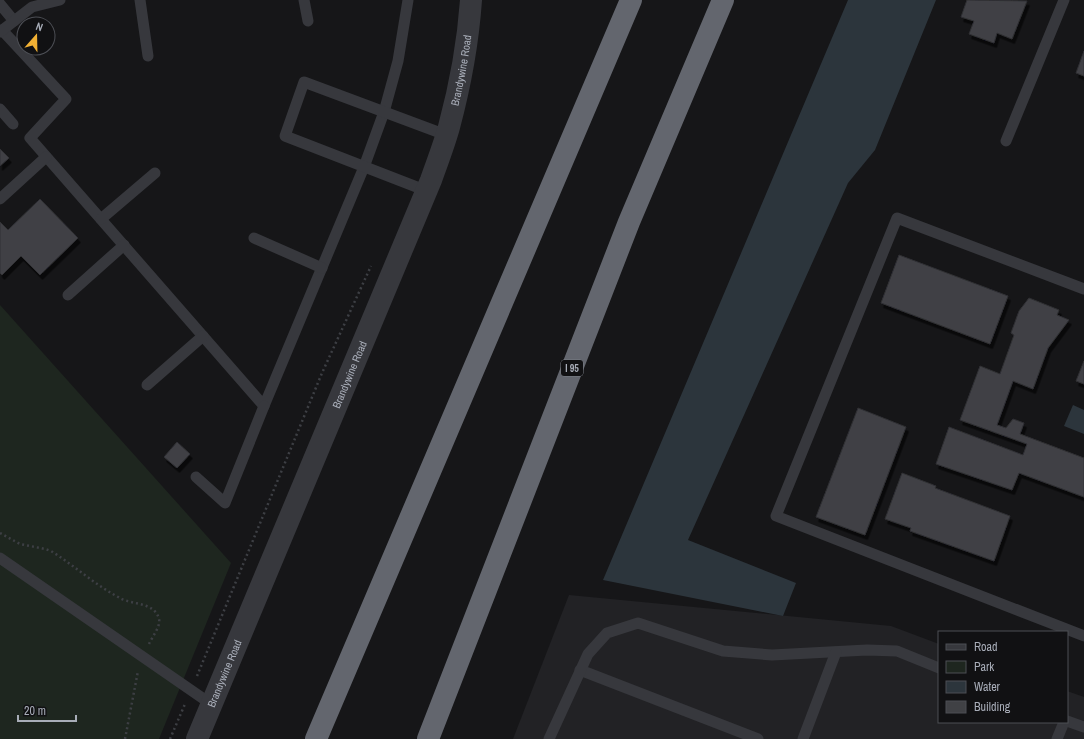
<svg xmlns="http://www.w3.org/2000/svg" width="1084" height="739" font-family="'Archivo Narrow',sans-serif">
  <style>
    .built { fill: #222225 }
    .green { fill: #1e261f }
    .water { fill: #2c353c }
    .building { fill: #404145; stroke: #303034; filter: url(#shadow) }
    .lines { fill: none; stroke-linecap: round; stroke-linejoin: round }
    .path { stroke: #3d3f44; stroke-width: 2.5; stroke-dasharray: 2 3; stroke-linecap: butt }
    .lane { stroke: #37383d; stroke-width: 11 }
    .street { stroke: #37383d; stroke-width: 22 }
    .highway { stroke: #63666e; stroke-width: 22 }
    .labels { text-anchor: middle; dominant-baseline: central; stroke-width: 3; stroke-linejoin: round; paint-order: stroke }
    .shield { fill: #111113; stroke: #7b7e86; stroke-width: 1 }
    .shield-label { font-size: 10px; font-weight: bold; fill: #a8adb8 }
    .street-label { font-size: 11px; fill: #a8adb8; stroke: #111113 }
  </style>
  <defs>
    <filter id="shadow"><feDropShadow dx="2.5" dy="4.5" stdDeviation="0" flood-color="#0009"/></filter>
  </defs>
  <rect width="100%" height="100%" fill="#161618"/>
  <polygon class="built" points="569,595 891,626 939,644 939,722 1067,722 1067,691 1084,697 1084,739 513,739"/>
  <polygon class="green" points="0,305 231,563 159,739 0,739"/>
  <g class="water">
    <polygon points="848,0 936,0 875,150 848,183 688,540 796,583 783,616 603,580"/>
    <polygon points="1073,405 1084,410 1084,434 1064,426"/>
  </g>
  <g class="building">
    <polygon points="967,0 1027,1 1012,39 997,33 994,43 969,34 974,21 961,17"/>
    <polygon points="1084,51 1084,76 1076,73"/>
    <polygon points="0,149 9,158 0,166"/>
    <polygon points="40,199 78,238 40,275 21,256 2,275 0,273 0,222 8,230"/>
    <polygon points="899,255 1008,296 990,344 881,303"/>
    <polygon points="1029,298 1059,310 1057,315 1069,320 1048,348 1033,389 1013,381 997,425 1006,428 1013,419 1024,423 1020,434 1084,458 1084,497 1019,473 1012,490 936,464 949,427 1023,455 1027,444 960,420 980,366 1000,374 1014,335 1011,333 1019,311"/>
    <polygon points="1084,361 1084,384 1076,381"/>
    <polygon points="858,408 906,427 865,535 816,517"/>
    <polygon points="177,442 190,454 177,468 164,457"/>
    <polygon points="902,473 936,486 935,488 1010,516 994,561 910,531 911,528 885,519"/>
  </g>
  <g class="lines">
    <g class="path">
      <path d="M0 533 20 544 45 549 51 551C75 566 95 585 120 598 132 605 155 602 159 619 161 626 152 637 149 644"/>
      <polyline points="197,676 322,373 371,266"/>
      <polyline points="125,739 138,671"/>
      <polyline points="170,739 185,704"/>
    </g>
    <g class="lane">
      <polyline points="140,0 148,56"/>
      <polyline points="304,0 308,21"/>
      <polyline points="0,4 14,21"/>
      <polyline points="2,30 66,99 30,138 264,406 364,167 384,112 398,61 408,0"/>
      <polyline points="0,32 32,7 60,0"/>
      <polyline points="0,109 13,124"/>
      <polyline points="1006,141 1064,0"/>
      <polyline points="427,191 285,136 304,82 446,135"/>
      <polyline points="0,199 46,157"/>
      <polyline points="101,219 155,173"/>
      <polyline points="254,238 322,268"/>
      <polyline points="1084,289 897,218 776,516 1084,636"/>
      <polyline points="68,295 124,245"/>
      <polyline points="147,385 203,336"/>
      <polyline points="196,477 225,503 264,406"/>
      <polyline points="0,558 211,704"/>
      <polyline points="580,670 758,739"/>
      <polyline points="1067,721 1084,727"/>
      <polyline points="549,739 588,654 607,633 638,623 723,651 772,655 867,650 897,651 939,668"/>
      <polyline points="803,739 836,652"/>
      <polyline points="1057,739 1064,722"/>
    </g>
    <path class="street" id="s1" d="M197 739 431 180C437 163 444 145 449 127 460 86 468 43 471 0"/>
    <g class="highway">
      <polyline points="316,739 631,0"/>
      <polyline points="428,739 629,222 723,0"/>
    </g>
  </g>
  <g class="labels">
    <rect class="shield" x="561" y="360" width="22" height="16" rx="3"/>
    <g class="shield-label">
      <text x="572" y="368">I 95</text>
    </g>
    <g class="street-label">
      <text stroke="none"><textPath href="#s1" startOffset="720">Brandywine Road</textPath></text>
      <text stroke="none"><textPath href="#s1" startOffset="395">Brandywine Road</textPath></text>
      <text stroke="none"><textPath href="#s1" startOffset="71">Brandywine Road</textPath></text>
    </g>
  </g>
  <rect x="938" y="631" width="130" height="92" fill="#111113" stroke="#4d4f55"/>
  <rect x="946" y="644" width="20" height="6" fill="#37383d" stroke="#4d4f55"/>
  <text x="974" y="651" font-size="12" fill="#a8adb8">Road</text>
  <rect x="946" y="661" width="20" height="12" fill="#1e261f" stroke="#4d4f55"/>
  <text x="974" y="671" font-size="12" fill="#a8adb8">Park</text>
  <rect x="946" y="681" width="20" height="12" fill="#2c353c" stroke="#4d4f55"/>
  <text x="974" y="691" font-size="12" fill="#a8adb8">Water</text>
  <rect x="946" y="701" width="20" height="12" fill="#404145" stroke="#4d4f55"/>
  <text x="974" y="711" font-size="12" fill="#a8adb8">Building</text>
  <g transform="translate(36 36) rotate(20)"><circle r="19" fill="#111113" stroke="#4d4f55"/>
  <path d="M0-3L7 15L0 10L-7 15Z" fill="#f2b134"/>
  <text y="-6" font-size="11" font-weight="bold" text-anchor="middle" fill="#a8adb8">N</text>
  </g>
  <path d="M18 715v6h58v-6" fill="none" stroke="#a8adb8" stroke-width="2"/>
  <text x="24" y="715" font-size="12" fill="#a8adb8" stroke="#111113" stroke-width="3" paint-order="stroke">20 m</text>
</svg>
